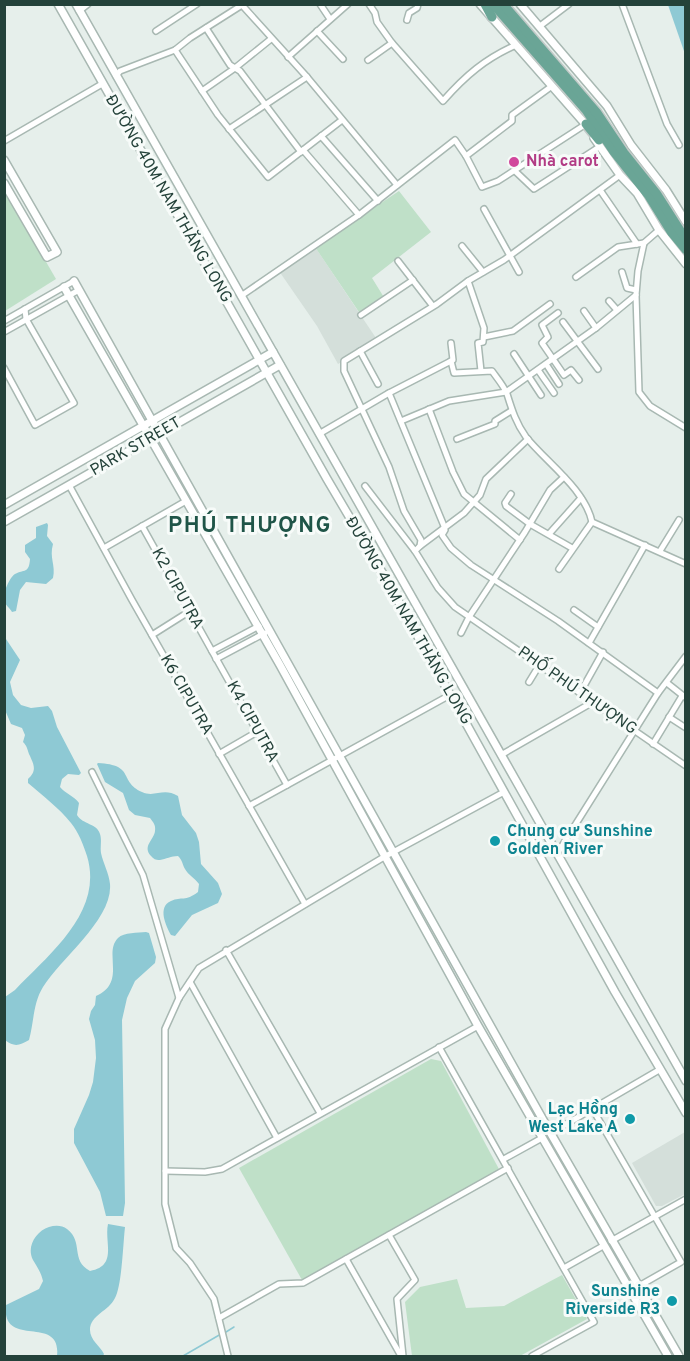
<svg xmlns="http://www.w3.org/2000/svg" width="690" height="1361" font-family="Overpass,sans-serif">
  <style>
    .built { fill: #d4dfda }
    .green { fill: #bfe0c8 }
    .water { fill: #8ec9d4 }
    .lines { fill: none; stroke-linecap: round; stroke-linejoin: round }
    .stream { stroke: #8ec9d4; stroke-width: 1.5 }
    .minor-casing { stroke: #a8b8b2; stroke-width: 8 }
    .tertiary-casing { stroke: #a8b8b2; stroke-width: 10 }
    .primary-casing { stroke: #c2cac8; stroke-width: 12 }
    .minor { stroke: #fff; stroke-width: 5 }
    .tertiary { stroke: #fff; stroke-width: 7 }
    .primary { stroke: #6aa596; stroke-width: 9 }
    .hotel-dot { fill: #d1479c; stroke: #f7fbf9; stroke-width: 2 }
    .culture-dot { fill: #0f9aa8; stroke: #f7fbf9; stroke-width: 2 }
    .labels { text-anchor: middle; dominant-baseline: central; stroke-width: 6; stroke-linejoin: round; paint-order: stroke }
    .hotel-label { font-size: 16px; font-weight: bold; fill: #b23c85; stroke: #f7fbf9; text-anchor: start }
    .street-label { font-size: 16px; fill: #24423a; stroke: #f7fbf9 }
    .culture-label { font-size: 16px; font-weight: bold; fill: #0d838f; stroke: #f7fbf9; text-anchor: end }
    .district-label { font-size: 22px; font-weight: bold; letter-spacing: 1.5px; fill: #1f5548; stroke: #f7fbf9 }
  </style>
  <rect width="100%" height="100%" fill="#e6efeb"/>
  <g class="built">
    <polygon points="315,247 378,341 338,364 317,326 279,271"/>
    <polygon points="685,1132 685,1194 662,1206 656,1206 632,1163"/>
  </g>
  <g class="green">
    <polygon points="5,191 56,279 5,311 4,311"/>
    <polygon points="399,191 431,232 372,278 385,299 361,315 315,247"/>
    <polygon points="431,1059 441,1061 500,1171 302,1280 239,1168"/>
    <polygon points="562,1275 587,1319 520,1356 412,1356 405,1302 420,1287 457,1279 466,1308 504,1306"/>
  </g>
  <g class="water">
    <polygon points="668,5 685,5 685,54"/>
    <path d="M47 523 48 525 47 536 53 544C49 558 56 565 53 578L46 584 26 582 20 590 16 611 12 612C10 608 5 605 4 600 3 593 9 578 15 574 24 569 29 574 30 559L25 552V545L36 538V527Z"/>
    <path d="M4 636 20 660 10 682 13 695 21 705 31 708 48 706 52 711 57 727 81 773 79 775 68 774 62 779 60 787C66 794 74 796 79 803L77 815C83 825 97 823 100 834 102 840 100 847 101 853 103 863 109 873 110 884 113 919 60 959 43 987 33 1003 34 1022 29 1040 19 1046 14 1047 5 1040V997L15 990C49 954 104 912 87 856 83 844 79 833 71 823 59 808 42 795 28 783V779C37 771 34 765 30 756 27 750 28 747 23 742L25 735 22 728 11 724 5 710Z"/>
    <path d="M98 763C136 765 118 781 142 792 155 798 163 787 178 796L182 815 196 833 199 842 201 864 218 883 222 894 218 903 192 915 175 936 171 935C166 926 157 907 171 901 182 896 185 902 198 892L199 884C195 878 188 875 185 869 182 864 183 861 178 856 171 856 166 859 160 860 155 860 154 859 151 856 142 846 154 840 155 831 156 825 153 822 150 818L135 815 129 810 123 793 105 782 97 764Z"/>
    <path d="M146 932 149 933 156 957 155 963 135 981 127 998 122 1020 125 1203 123 1216H106L100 1192 74 1143V1129L89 1095 93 1082 96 1058 95 1040 89 1019 91 1011 95 1005 96 996C127 982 103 953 118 938 124 932 138 933 146 932Z"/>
    <path d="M108 1224 125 1227C123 1244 122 1285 115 1298 109 1311 90 1315 90 1330 90 1340 100 1346 104 1354L103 1356H57C62 1313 1 1350 6 1305L39 1289 43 1281C41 1272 37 1267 33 1260 26 1247 36 1231 49 1227 55 1225 62 1225 67 1229 84 1242 70 1260 90 1271 118 1266 104 1242 108 1224Z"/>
  </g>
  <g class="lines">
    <g class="stream">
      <polyline points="226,1332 234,1327"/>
      <polyline points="183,1356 221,1334"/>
    </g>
    <defs>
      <g id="minor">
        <polyline points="241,4 307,77 397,185"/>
        <polyline points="320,4 330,19"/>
        <path d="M369 4 375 13 377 22 392 43 443 101C466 75 485 59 516 45"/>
        <polyline points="622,4 667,124 679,145"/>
        <polyline points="79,11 88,4"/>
        <polyline points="407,20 409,13 417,8 418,4"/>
        <polyline points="540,26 569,4"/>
        <polyline points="206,28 230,65 240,71 301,152"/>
        <polyline points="156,31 197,4"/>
        <polyline points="317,31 343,59"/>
        <polyline points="175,50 218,115 268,177 342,120"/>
        <polyline points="288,57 348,4"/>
        <polyline points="368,60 392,43"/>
        <polyline points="116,76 120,71 175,50 190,38 242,5"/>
        <polyline points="202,91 235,68 271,39"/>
        <polyline points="229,129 307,77"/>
        <polyline points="321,136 378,201"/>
        <polyline points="4,141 102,84"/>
        <polyline points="303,150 359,215"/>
        <polyline points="466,156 512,121 512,115 552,86"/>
        <polyline points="515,171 534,189 599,147"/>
        <polyline points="600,190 637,244"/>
        <polyline points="484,209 519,272"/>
        <polyline points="659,230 644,243 638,271 636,295 639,392 650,406 686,428"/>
        <polyline points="462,246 483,272"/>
        <polyline points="398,261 432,305"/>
        <polyline points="622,272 627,288 636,290"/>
        <polyline points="576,277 618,247 644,243"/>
        <polyline points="468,281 484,328 483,342 478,343 481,371"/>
        <polyline points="241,296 359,215 455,140 466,156 482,187 498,181 586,124"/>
        <polyline points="609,301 617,310"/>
        <polyline points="584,311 596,328"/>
        <polyline points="558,313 542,325 548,337 542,343 564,375 571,370 579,380"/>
        <polyline points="361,315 413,280"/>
        <polyline points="4,321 74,281"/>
        <polyline points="563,322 598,369"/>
        <polyline points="4,332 79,290"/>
        <polyline points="484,337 513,331 550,304"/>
        <polyline points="360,351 378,384"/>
        <polyline points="514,354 541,395"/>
        <path d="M451 361 454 373 492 371C497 378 504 386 507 394 512 410 516 423 526 437 546 462 585 489 592 522L686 564"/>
        <polyline points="546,364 559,384"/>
        <polyline points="4,368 35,425 74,403 26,319 25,309"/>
        <polyline points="538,370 554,393"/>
        <polyline points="389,393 444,526 445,530 442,535 451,548 471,565 558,621 658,693"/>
        <polyline points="429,409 453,472 464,494 520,540"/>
        <polyline points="401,421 449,401 506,392 596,328 636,295"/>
        <polyline points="319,434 389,393 453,360 451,343"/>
        <polyline points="457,439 495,424 495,421 511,411"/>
        <polyline points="69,485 132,600 305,904"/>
        <polyline points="365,486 415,551 438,588 455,607 686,766"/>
        <polyline points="511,494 505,503 506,506 530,524 572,548"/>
        <polyline points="142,526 287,785"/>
        <polyline points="549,534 581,498"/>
        <polyline points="420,546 464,513 480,495 486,479 528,439"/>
        <polyline points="104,548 186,501"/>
        <polyline points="415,551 420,546 421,540 404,511 389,467 344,371 344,361 437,304 468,281 504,260 620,175"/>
        <polyline points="660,551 679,520"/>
        <polyline points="559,569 592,522"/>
        <polyline points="574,610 598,627"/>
        <polyline points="461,633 469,617 525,532 550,490 564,477"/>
        <polyline points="152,635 190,611"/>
        <polyline points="589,643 645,545"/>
        <polyline points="212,651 259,626"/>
        <polyline points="216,659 265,633"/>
        <polyline points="529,682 540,664"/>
        <polyline points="667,683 686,698"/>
        <polyline points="580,693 603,652"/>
        <polyline points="669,717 686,728"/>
        <polyline points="653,744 682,696"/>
        <polyline points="219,754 257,732"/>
        <polyline points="501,755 593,702"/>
        <polyline points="92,772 143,875 179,998"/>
        <polyline points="249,806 450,695"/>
        <polyline points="557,854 658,693 686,656"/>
        <polyline points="226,950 320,1113"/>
        <polyline points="190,982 277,1138"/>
        <polyline points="439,1047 594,1322 532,1356"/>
        <polyline points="592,1108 681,1262 639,1286"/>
        <polyline points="551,1133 659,1070"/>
        <polyline points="504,1159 542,1138"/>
        <polyline points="165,1171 205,1172 222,1169 478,1026"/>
        <polyline points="389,1235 415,1280 397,1299 403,1356"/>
        <polyline points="611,1241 686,1199"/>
        <polyline points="346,1259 401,1356"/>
        <polyline points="564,1268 603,1246"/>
        <polyline points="219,1318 279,1284 303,1283 508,1168"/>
        <polyline points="228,1356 214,1299 190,1263 176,1248 165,1204 165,1029 179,998 199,968 384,857 504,792"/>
      </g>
      <g id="tertiary">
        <polyline points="58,4 327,479 386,579 615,992 686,1113"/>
        <polyline points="76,4 686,1081"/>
        <polyline points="480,4 587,126"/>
        <polyline points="520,4 607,106 631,145 666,190 686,222"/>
        <polyline points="594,138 620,175 637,193 659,230 686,264"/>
        <polyline points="4,160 57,252 47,257 4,183"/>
        <polyline points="74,281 543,1120 679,1356"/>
        <polyline points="64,287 280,665 478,1026 668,1356"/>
        <polyline points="4,505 273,352"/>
        <polyline points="4,522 280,365"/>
      </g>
      <g id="primary">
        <polyline points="485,4 492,17"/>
        <polyline points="493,4 586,110 614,152 649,196 672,233 686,250"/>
        <polyline points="503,4 597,113 624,153 656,193 686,240"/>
        <polyline points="586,124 599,140"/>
      </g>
    </defs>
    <use href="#minor" class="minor-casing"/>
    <use href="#tertiary" class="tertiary-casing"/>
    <use href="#primary" class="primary-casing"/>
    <use href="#minor" class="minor"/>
    <use href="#tertiary" class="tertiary"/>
    <use href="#primary" class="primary"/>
  </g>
  <circle class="hotel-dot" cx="514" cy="162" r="6"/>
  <g class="culture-dot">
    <circle cx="495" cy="841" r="6"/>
    <circle cx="630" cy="1119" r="6"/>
    <circle cx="672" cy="1301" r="6"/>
  </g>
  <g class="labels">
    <g class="hotel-label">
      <text x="526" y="162">Nhà carot</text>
    </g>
    <g class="street-label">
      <text transform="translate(168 199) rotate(60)">ĐƯỜNG 40M NAM THĂNG LONG</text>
      <text transform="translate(136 447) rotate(-30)">PARK STREET</text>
      <text transform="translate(177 589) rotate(61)">K2 CIPUTRA</text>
      <text transform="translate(408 621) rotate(60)">ĐƯỜNG 40M NAM THĂNG LONG</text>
      <text transform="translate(577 691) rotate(35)">PHỐ PHÚ THƯỢNG</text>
      <text transform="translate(186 695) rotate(60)">K6 CIPUTRA</text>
      <text transform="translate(252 722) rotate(61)">K4 CIPUTRA</text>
    </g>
    <g class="culture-label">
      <text x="507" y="832" text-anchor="start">Chung cư Sunshine<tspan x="507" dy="18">Golden River</tspan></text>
      <text x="618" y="1110">Lạc Hồng<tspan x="618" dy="18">West Lake A</tspan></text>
      <text x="660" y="1292">Sunshine<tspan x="660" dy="18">Riverside R3</tspan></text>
    </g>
    <g class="district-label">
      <text x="250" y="526">PHÚ THƯỢNG</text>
    </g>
  </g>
  <rect width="690" height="1361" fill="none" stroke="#24423a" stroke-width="12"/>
</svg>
